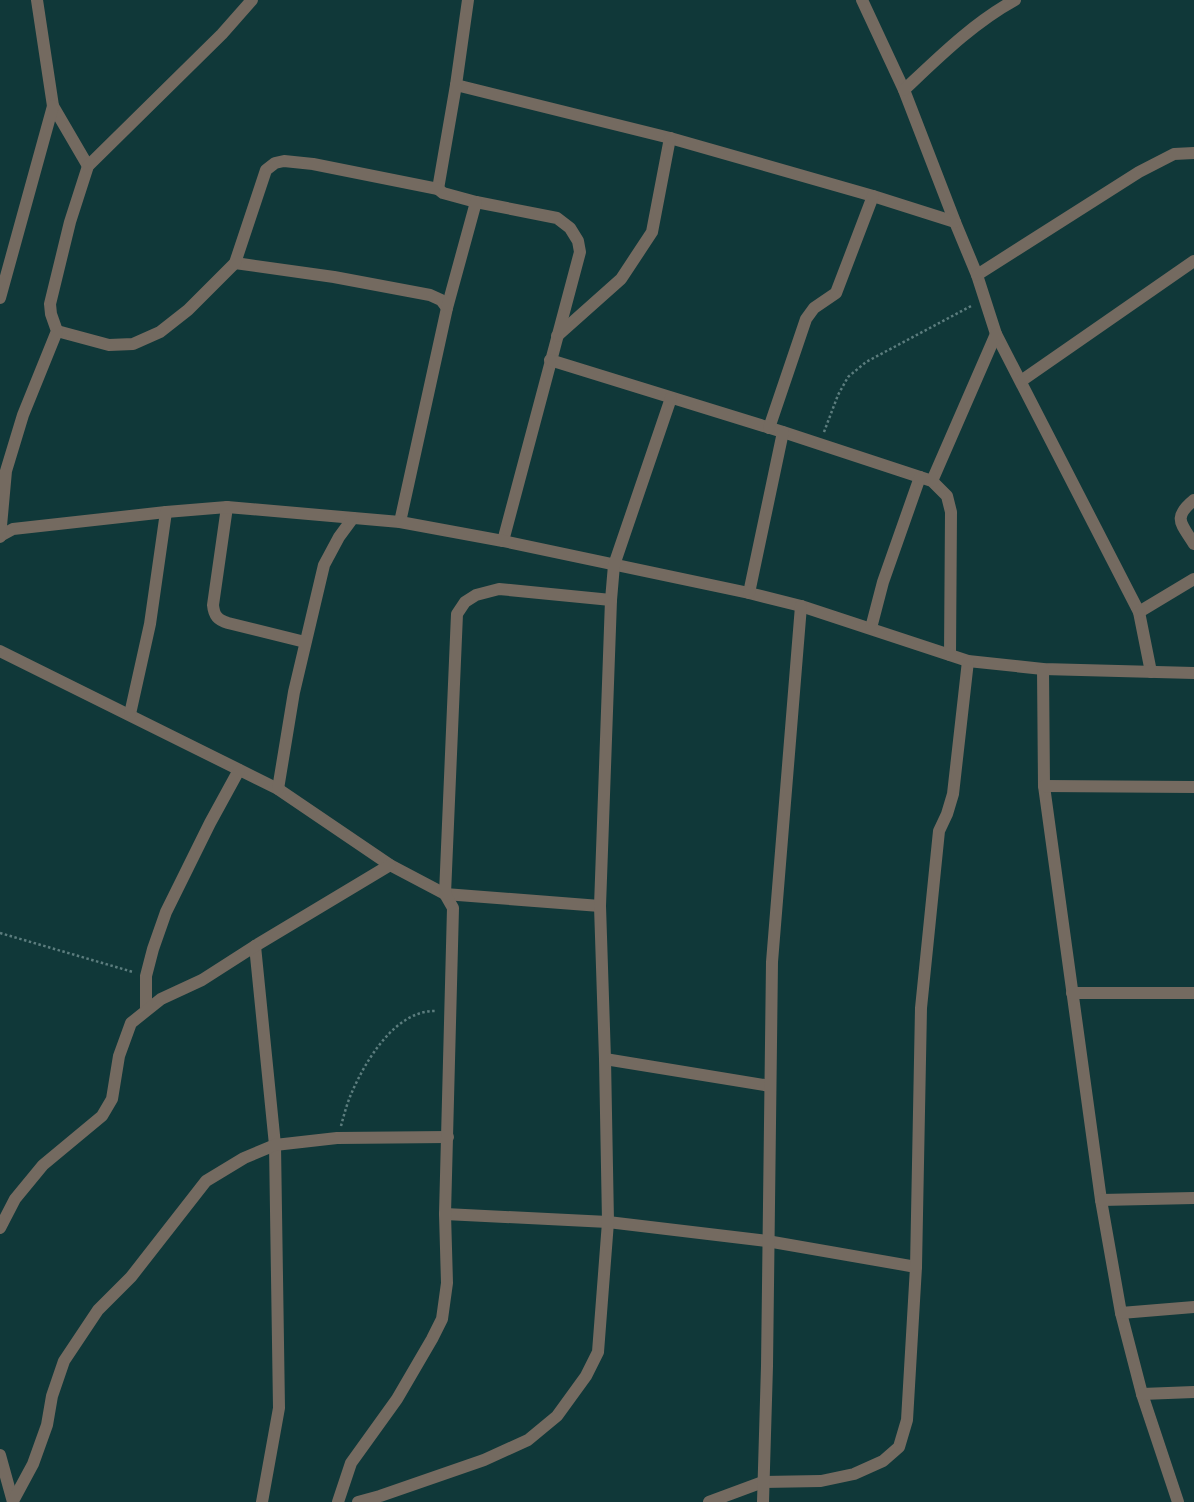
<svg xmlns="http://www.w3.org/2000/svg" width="1194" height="1502" font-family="Merriweather,serif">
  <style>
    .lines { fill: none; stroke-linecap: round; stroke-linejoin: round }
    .path { stroke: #5c7d7e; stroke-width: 2.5; stroke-dasharray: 2.5 2.5; stroke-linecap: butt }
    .minor { stroke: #746a60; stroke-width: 12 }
  </style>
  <rect width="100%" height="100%" fill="#103839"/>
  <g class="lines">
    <g class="path">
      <polyline points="824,432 838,395 848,377 866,362 973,305"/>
      <polyline points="0,933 133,972"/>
      <path d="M341 1126C344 1115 347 1103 352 1092 366 1060 396 1009 437 1011"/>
    </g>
    <g class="minor">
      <polyline points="37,0 53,106 88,166"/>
      <polyline points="862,0 904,90 955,222 977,275 996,334 1139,612 1151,672"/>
      <polyline points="456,85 670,138 873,196 955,222"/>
      <path d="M904 90C938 58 973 23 1015 0"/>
      <polyline points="438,189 456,85 468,0"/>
      <polyline points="235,263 334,277 430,295 441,300 447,308"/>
      <polyline points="977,275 1139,172 1174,154 1194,153"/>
      <polyline points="0,298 53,106"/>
      <polyline points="57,331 109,345 133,344 160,332 188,310 235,263 266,170 275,163 284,161 313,164 438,189 443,193 476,202 557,218 570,228 578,241 580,252 503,541"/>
      <polyline points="557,336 621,279 652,232 670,138"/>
      <polyline points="550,360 783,432 932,481 947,496 951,512 950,655"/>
      <polyline points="1021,381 1194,261"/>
      <polyline points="769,428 806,319 814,308 836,293 873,196"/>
      <polyline points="932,481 996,334"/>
      <path d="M1194 500C1172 518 1181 523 1194 544"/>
      <path d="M227 507 213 605C214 616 218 620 228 623L305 642"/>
      <polyline points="400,522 447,308 476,202"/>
      <polyline points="0,536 13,529 166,512 227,507 400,522 503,541 749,593 801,606 968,661 1043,669 1194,673"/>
      <polyline points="0,537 6,471 23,415 57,331 51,314 50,304 70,222 88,166 222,34 252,0"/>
      <polyline points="749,593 783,432"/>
      <polyline points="1139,612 1194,579"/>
      <polyline points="871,628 883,582 920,477"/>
      <polyline points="0,651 278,789 390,865 445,894 600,906"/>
      <polyline points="1043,669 1044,786 1101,1200 1121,1313 1142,1394 1178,1502"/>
      <polyline points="130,714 150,624 166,512"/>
      <polyline points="1044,786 1194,787"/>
      <polyline points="278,789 294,692 324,565 339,537 353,518"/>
      <polyline points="255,946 275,1145 279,1408 262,1502"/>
      <polyline points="1072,993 1194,993"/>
      <polyline points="146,1010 146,976 153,949 166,912 210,823 239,770"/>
      <polyline points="605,1059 770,1086"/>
      <polyline points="1101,1200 1194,1198"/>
      <polyline points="445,1214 608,1222 767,1241 916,1267"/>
      <polyline points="0,1228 15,1199 43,1165 102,1116 112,1099 119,1056 131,1023 161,999 202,980 255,946 390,865"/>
      <polyline points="1121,1313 1194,1307"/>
      <polyline points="1142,1394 1194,1392"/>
      <polyline points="0,1455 13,1502"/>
      <polyline points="13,1501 33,1464 47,1425 52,1396 64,1361 98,1310 131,1277 206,1181 244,1158 275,1145 337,1138 448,1137"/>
      <polyline points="338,1502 351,1463 397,1399 432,1339 442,1319 447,1283 445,1214 453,908 445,894 457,614 465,602 476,595 499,589 611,600"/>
      <polyline points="358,1502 380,1496 484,1460 528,1440 557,1416 586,1376 598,1352 608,1222 605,1059 600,906 611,600 614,565 671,398"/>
      <polyline points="709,1502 763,1482 821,1481 854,1474 883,1461 899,1447 907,1420 916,1267 921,1008 939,831 947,814 953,794 968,661"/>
      <polyline points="763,1502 767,1366 772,962 801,606"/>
    </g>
  </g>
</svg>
